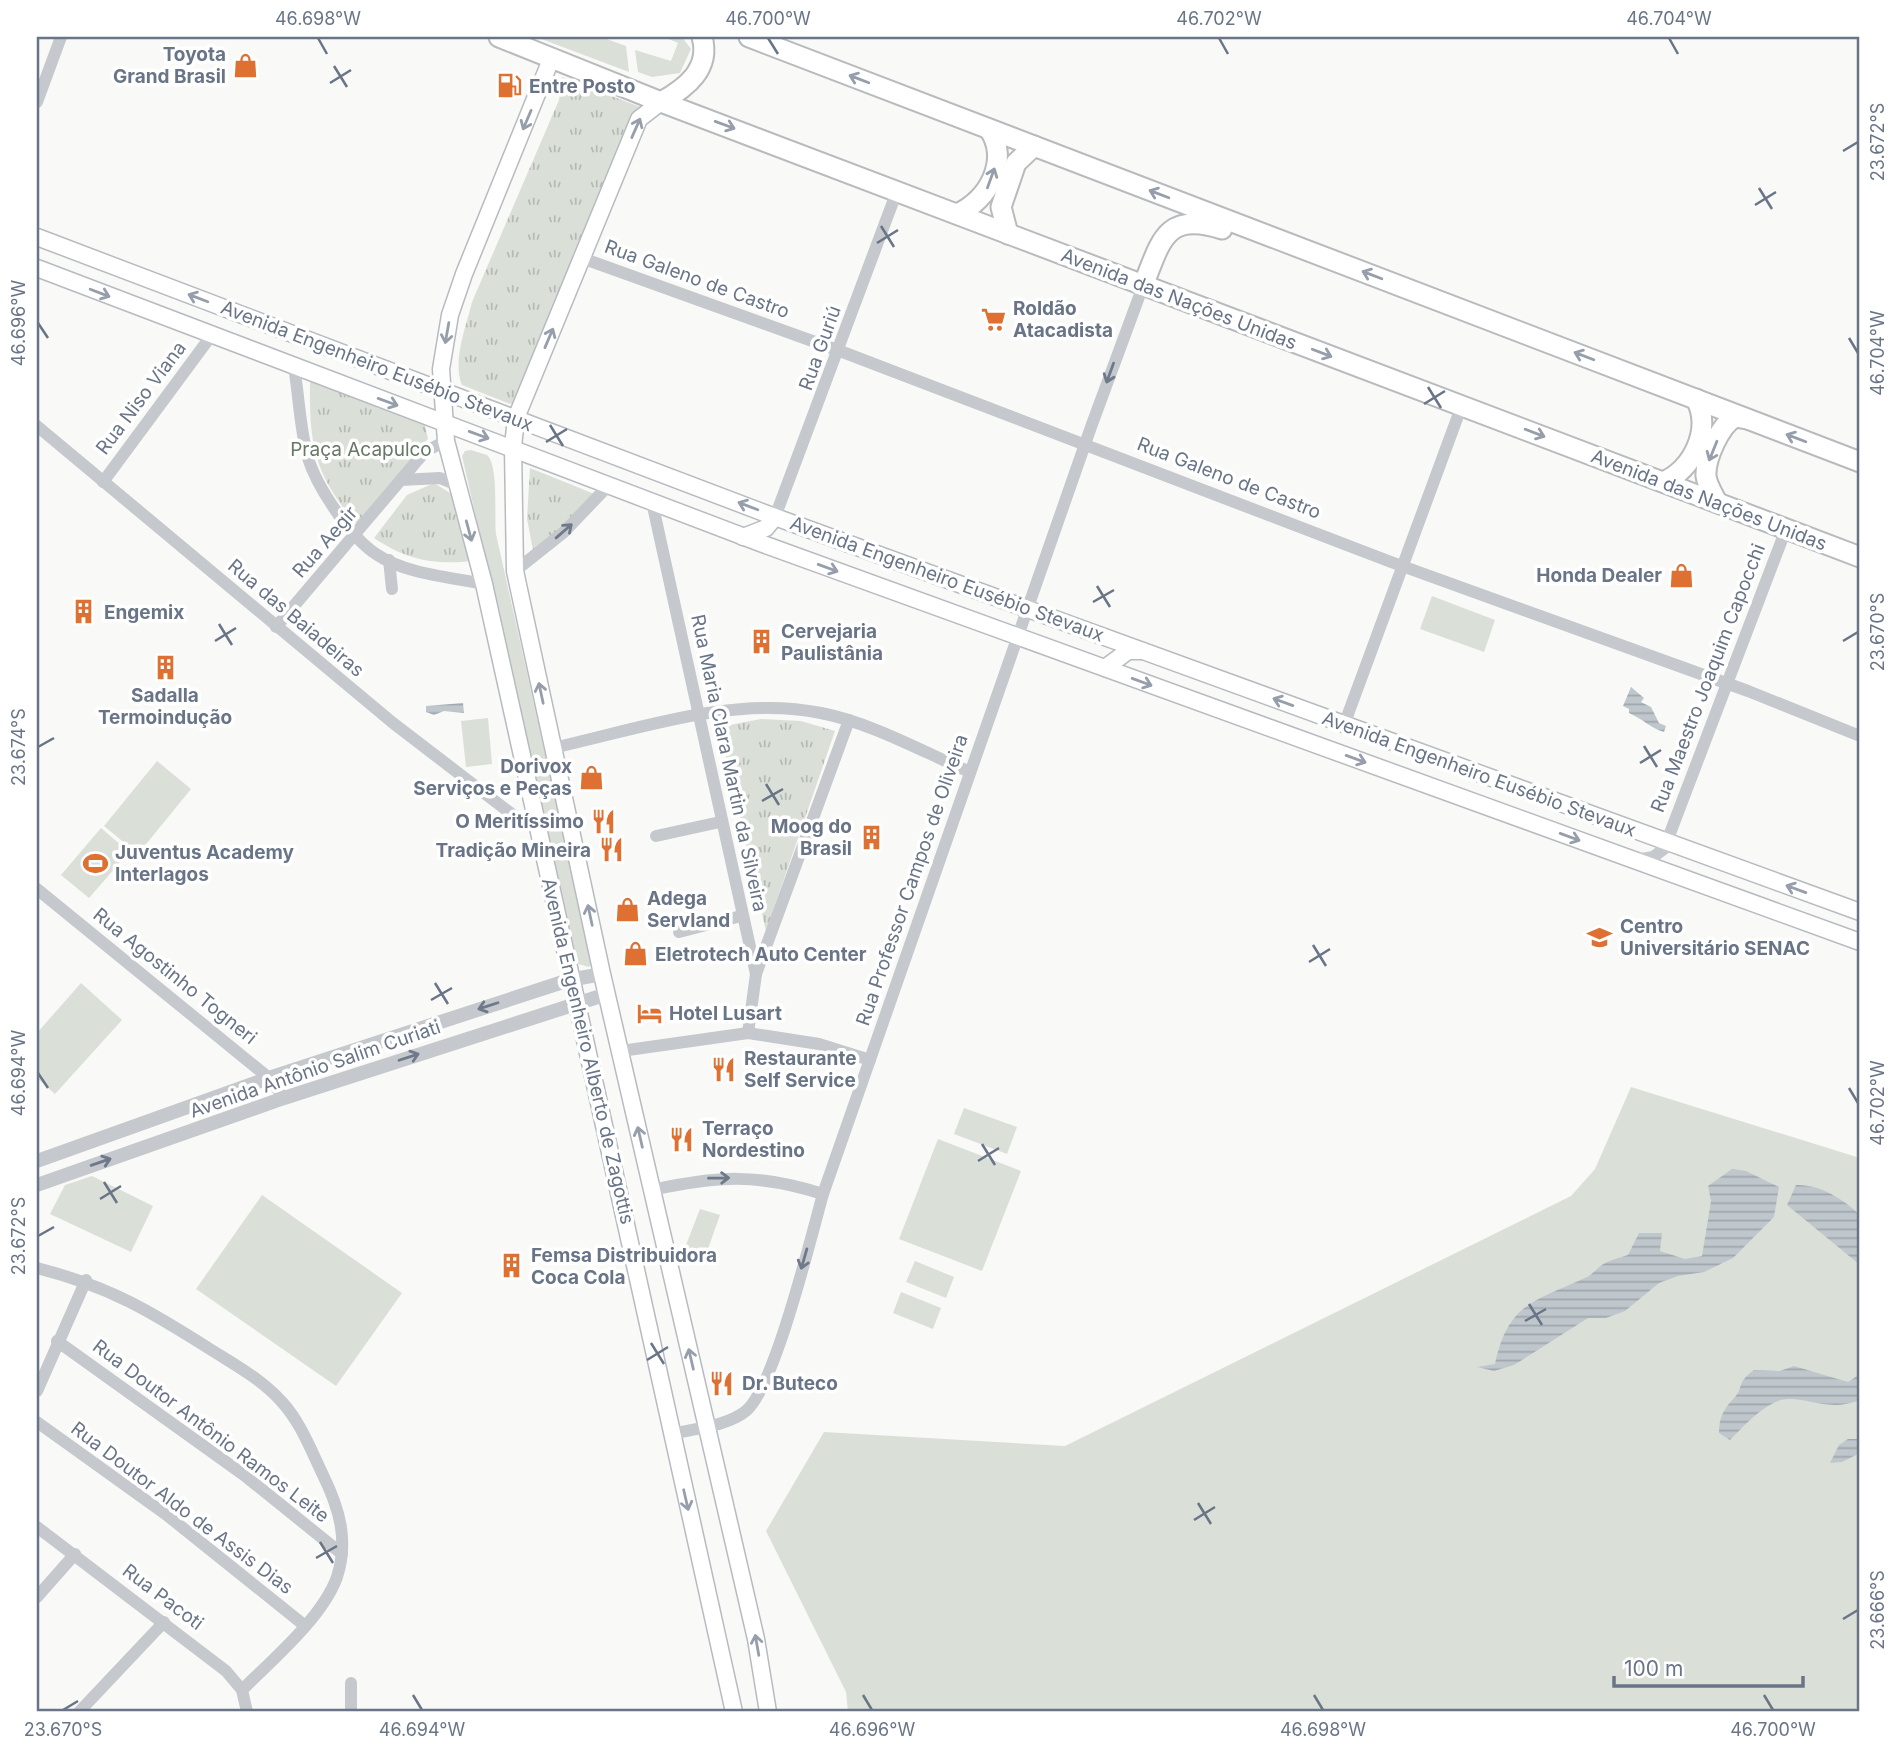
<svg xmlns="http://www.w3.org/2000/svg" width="1897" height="1749" font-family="Inter,sans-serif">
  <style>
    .green { fill: #dae0d8 }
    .park { fill: url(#park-tufts) }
    .water { fill: url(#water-rules) }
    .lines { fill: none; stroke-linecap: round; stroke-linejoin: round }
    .secondary-casing { stroke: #b7bbc1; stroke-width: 19 }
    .trunk-casing { stroke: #b8babe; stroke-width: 23 }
    .minor { stroke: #c5c8cc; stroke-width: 12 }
    .tertiary { stroke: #c5c8cc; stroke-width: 14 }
    .secondary { stroke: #fff; stroke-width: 16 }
    .trunk { stroke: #fff; stroke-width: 19 }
    .oneway { stroke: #969eab }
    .oneway2 { stroke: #6e798a }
    .ticks { fill: none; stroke: #697587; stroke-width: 2.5 }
    .labels { text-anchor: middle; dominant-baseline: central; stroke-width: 7; stroke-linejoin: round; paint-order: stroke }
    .poi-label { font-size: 19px; font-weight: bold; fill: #697587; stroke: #fff; text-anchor: start }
    .street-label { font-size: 19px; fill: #697587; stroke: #fff }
    .park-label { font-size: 19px; fill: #657964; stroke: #fff }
    .neatline { fill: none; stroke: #697587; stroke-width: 2.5 }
    .ticks-label { font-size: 18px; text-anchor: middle; fill: #697587 }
  </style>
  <defs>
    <pattern id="park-tufts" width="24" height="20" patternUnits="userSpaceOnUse" patternTransform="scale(1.75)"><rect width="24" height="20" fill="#dae0d8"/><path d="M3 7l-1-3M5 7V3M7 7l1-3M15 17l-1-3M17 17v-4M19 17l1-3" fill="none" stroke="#b5bab5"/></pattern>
    <pattern id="water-rules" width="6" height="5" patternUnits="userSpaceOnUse" patternTransform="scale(1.75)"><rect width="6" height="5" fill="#bfc7cd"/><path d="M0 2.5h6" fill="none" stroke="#9fa6ac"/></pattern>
  </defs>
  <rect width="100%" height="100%" fill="#f9f9f7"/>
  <g class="green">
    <polygon points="536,37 572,39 601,37 626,46 629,72"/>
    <polygon points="664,37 682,37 691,49 680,73 652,77 638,72 635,50 671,61 678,43"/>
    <path d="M471 450 487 455C499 466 494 515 496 534L592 963 589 967 578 964 462 456 465 451Z"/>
    <polygon points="1432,596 1495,620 1484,652 1420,629"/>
    <polygon points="488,718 492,764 466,767 461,721"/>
    <polygon points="157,761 191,789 138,854 104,826"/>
    <polygon points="101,828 129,852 89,898 61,875"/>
    <polygon points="81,983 122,1020 55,1094 37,1078 37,1033"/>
    <polygon points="1631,1087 1860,1158 1860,1712 848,1712 846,1692 766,1531 824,1432 1065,1446 1571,1196 1595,1169"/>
    <polygon points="964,1108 1017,1127 1007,1154 954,1134"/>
    <polygon points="938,1139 1021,1171 982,1271 899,1239"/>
    <polygon points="92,1176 153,1206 131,1252 50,1214 65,1185"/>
    <polygon points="262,1195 402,1293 336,1386 196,1289"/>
    <polygon points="700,1209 720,1215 705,1257 684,1250"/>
    <polygon points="915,1261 954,1277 946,1298 906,1282"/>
    <polygon points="901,1292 941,1308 933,1329 893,1313"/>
  </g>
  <g class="park">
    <path d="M562 77 643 108 520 400 510 404 462 385C452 361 466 327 472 302L559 100Z"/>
    <path d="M310 380 425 425 428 439 357 525C314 474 309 446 310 380Z"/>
    <polygon points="530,468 597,495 566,526 533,550 527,519"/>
    <path d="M434 483 455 496 473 561C433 565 407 560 374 538L407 495Z"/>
    <polygon points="761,719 801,721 835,731 766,931 719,727"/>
  </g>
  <g class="water">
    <path d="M1631 687 1644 698 1641 702 1651 707 1659 723 1666 726 1664 732C1650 728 1643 719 1629 713V709L1623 706Z"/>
    <polygon points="463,703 464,713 444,711 434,715 426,712 426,706"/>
    <path d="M1732 1169 1746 1171 1779 1187 1774 1217 1733 1258 1704 1272 1678 1276 1659 1283 1625 1311 1606 1318H1588L1514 1365 1494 1371 1477 1367 1495 1364C1508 1303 1535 1301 1585 1278 1592 1275 1596 1269 1602 1265 1609 1260 1619 1258 1628 1255L1639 1233H1662L1660 1251 1685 1259 1702 1256 1711 1201 1708 1186Z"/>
    <path d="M1796 1185C1820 1184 1843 1199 1860 1215V1265L1787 1205Z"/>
    <path d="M1794 1366 1848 1382 1860 1374V1400C1826 1414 1801 1393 1778 1401 1760 1408 1743 1427 1730 1440L1719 1433C1719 1416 1724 1409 1735 1397 1744 1387 1736 1383 1754 1370L1780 1371Z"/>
    <polygon points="1848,1439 1860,1439 1860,1453 1842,1462 1830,1463 1839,1445"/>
  </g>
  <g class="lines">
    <defs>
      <g id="secondary">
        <polyline points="552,57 464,274 450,315 441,369 446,441 484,584 734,1712"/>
        <polyline points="661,102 639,119 516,418 513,447 515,571 602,974 756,1639 768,1712"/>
        <polyline points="37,237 775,517 1860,912"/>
        <polyline points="37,268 763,544 1860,942"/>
        <polyline points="743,537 766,528 775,517"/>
        <polyline points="1105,668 1128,651 1142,651"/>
      </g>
      <g id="trunk">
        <polyline points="499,37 661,102 1860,557"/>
        <polyline points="749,37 1860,462"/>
        <path d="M661 102C686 88 711 69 702 37"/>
        <path d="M957 214C989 200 1010 160 989 129"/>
        <polyline points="1008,234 1001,207 1016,163 1034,146"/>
        <path d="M1143 286C1161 241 1165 211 1222 229"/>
        <path d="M1663 482C1693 470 1712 429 1696 399"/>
        <path d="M1717 502C1713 494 1707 485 1706 476 1705 459 1720 425 1735 417L1747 419"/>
      </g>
    </defs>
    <use href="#secondary" class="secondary-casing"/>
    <use href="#trunk" class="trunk-casing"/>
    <g class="minor">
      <polyline points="37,102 61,37"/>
      <polyline points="582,258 840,351 1391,562 1748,691 1860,736"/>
      <path d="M294 367C299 396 300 430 308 458 317 487 350 537 376 554 405 574 450 577 484 584"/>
      <polyline points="37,426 393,723 513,815 539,828"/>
      <polyline points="401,480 440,478 457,485"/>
      <polyline points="103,482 211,336"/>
      <polyline points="652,502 756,974 748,1033"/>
      <polyline points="775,517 897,191"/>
      <polyline points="389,560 392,589"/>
      <polyline points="515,571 564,532 608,486"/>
      <polyline points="276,627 416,462 426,451 446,441"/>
      <polyline points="1344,725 1462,405"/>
      <path d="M553 748C639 729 733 695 821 713 872 723 923 752 970 772"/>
      <polyline points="656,836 720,822"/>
      <polyline points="1636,860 1653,857 1664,849 1786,529"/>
      <polyline points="37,889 269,1078 284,1098"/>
      <polyline points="679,932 741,916"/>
      <polyline points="756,974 849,720"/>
      <polyline points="621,1051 748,1033 819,1044 870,1060"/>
      <path d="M652 1190C718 1176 757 1173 823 1194"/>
      <path d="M37 1268C111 1287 150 1311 213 1351 237 1366 262 1380 281 1401 300 1421 311 1450 323 1475 339 1508 349 1540 337 1577 323 1617 272 1660 242 1690"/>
      <polyline points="57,1341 244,1475 342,1554"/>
      <polyline points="37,1391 86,1280"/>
      <polyline points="37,1422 168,1516 304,1625"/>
      <path d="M671 1434C693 1429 729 1426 747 1410 775 1385 811 1237 823 1194L1091 427 1143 286"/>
      <polyline points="37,1527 226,1671 242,1690 247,1712"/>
      <polyline points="37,1597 75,1554"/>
      <polyline points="351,1683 351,1712"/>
      <polyline points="79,1712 164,1622"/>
    </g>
    <g class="tertiary">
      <polyline points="37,1161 269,1078 569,980 602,974"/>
      <polyline points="37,1185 284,1098 607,994"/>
    </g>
    <use href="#secondary" class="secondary"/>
    <use href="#trunk" class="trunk"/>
  </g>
  <defs><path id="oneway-shaft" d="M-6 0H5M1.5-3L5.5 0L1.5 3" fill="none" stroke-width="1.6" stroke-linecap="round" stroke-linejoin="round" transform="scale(1.75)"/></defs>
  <g class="oneway">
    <use href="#oneway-shaft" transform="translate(859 79) rotate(-159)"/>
    <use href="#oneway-shaft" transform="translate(527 120) rotate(113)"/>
    <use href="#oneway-shaft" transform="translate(725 125) rotate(20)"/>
    <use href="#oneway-shaft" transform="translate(636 128) rotate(-66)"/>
    <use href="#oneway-shaft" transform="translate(991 178) rotate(-70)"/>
    <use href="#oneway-shaft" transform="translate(1159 194) rotate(-159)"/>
    <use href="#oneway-shaft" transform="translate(1372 275) rotate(-159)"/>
    <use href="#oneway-shaft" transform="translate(100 293) rotate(21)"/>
    <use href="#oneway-shaft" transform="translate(198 298) rotate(-159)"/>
    <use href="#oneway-shaft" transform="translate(447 333) rotate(100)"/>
    <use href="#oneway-shaft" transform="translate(549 338) rotate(-67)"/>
    <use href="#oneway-shaft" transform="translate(1322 353) rotate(21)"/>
    <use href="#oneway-shaft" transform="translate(1584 356) rotate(-159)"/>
    <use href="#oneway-shaft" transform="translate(388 402) rotate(20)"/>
    <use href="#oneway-shaft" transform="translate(1535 433) rotate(21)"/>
    <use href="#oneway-shaft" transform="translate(479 435) rotate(20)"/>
    <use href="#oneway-shaft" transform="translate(1796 438) rotate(-159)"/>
    <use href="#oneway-shaft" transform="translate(1713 451) rotate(112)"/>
    <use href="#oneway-shaft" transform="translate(748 506) rotate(-159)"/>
    <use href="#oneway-shaft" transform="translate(469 531) rotate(75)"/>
    <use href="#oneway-shaft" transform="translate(828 568) rotate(20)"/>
    <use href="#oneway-shaft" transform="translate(1142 682) rotate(20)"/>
    <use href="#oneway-shaft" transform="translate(541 693) rotate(-102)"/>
    <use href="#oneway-shaft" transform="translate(1283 702) rotate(-160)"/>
    <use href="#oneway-shaft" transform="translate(1356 759) rotate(20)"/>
    <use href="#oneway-shaft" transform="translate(1570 837) rotate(20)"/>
    <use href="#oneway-shaft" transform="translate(1796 889) rotate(-160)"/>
    <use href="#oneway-shaft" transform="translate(590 915) rotate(-102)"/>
    <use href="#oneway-shaft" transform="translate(640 1137) rotate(-103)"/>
    <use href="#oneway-shaft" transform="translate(691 1359) rotate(-103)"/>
    <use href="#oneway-shaft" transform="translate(686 1500) rotate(77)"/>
    <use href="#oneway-shaft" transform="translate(757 1645) rotate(-100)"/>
  </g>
  <g class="oneway2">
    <use href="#oneway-shaft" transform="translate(1110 373) rotate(110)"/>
    <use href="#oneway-shaft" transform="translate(564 531) rotate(-41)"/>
    <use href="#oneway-shaft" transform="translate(488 1006) rotate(162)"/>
    <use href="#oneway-shaft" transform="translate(409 1057) rotate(-18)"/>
    <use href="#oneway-shaft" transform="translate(101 1162) rotate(-19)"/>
    <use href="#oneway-shaft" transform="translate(719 1178) rotate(-1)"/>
    <use href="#oneway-shaft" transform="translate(804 1259) rotate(106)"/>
  </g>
  <path class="ticks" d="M318 38 327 54M768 38 778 54M1219 38 1228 54M1669 38 1678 54M334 66 347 87M330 83 351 70M1843 151 1858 142M1759 188 1772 209M1755 205 1776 192M881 226 894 247M877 243 898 230M38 323 48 338M1849 338 1858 353M1428 387 1441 408M1424 404 1445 391M550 425 563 446M546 442 567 429M1097 586 1110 607M1093 602 1114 590M219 624 232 645M215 641 236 628M1843 641 1858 632M1644 746 1657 767M38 747 54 738M1640 763 1661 750M766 784 779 805M762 801 783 789M1313 945 1326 966M1309 962 1330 949M435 983 448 1004M431 1000 452 988M38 1073 48 1088M1849 1088 1858 1103M982 1144 995 1165M978 1161 999 1148M104 1182 117 1203M100 1199 121 1186M38 1236 54 1227M1529 1304 1542 1325M1525 1321 1546 1309M651 1343 664 1364M647 1360 668 1347M1198 1503 1211 1524M1194 1520 1215 1507M320 1542 333 1563M316 1558 337 1546M1843 1619 1858 1610M413 1695 422 1710M863 1695 872 1710M1314 1695 1323 1710M1764 1695 1773 1710M63 1710 78 1701"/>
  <defs>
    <symbol id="shop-bare" viewBox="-9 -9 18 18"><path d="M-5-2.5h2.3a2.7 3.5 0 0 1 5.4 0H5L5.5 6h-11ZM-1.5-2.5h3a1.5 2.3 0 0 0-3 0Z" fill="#de7132" stroke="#fff" stroke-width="2.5" paint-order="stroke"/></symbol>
    <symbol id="fuel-bare" viewBox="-9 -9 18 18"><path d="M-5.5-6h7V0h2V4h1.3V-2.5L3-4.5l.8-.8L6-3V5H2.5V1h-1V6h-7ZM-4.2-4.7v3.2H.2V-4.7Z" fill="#de7132" stroke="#fff" stroke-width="2.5" paint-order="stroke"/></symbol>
    <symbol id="supermarket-bare" viewBox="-9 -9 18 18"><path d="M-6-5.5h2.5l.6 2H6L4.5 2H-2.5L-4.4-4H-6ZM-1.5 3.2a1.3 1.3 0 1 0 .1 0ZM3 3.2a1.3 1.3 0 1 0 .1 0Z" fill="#de7132" stroke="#fff" stroke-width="2.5" paint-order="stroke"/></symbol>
    <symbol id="building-bare" viewBox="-9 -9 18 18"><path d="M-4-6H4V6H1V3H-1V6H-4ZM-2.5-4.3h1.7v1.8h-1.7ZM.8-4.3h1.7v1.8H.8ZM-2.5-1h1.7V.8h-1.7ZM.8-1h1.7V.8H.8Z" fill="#de7132" stroke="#fff" stroke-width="2.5" paint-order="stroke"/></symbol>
    <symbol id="restaurant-bare" viewBox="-9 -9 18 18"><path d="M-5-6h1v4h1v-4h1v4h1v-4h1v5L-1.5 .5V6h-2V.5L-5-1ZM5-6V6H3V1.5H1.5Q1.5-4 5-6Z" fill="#de7132" stroke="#fff" stroke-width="2.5" paint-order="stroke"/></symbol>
    <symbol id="stadium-bare" viewBox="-9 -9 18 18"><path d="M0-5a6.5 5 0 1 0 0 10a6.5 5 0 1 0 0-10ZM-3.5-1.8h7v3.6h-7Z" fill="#de7132" stroke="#fff" stroke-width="2.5" paint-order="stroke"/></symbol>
    <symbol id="university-bare" viewBox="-9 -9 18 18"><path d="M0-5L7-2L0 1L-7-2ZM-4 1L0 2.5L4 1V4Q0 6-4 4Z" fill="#de7132" stroke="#fff" stroke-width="2.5" paint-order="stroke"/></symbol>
    <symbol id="hotel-bare" viewBox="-9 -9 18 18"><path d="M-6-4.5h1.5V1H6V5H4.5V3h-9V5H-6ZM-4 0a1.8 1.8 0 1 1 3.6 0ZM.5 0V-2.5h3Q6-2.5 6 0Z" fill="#de7132" stroke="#fff" stroke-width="2.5" paint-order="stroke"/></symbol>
  </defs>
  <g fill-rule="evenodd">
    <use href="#shop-bare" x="228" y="48" width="35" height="35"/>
    <use href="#fuel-bare" x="492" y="68" width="35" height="35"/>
    <use href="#supermarket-bare" x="976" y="302" width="35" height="35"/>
    <use href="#shop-bare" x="1664" y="558" width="35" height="35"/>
    <use href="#building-bare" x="66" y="594" width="35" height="35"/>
    <use href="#building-bare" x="744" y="624" width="35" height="35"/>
    <use href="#building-bare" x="148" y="650" width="35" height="35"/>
    <use href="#shop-bare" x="574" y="760" width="35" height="35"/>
    <use href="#restaurant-bare" x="586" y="804" width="35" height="35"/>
    <use href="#building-bare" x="854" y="820" width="35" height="35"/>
    <use href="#restaurant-bare" x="594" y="832" width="35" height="35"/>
    <use href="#stadium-bare" x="78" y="846" width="35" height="35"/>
    <use href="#shop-bare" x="610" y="892" width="35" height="35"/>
    <use href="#university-bare" x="1582" y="920" width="35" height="35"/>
    <use href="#shop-bare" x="618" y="936" width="35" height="35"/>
    <use href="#hotel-bare" x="632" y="996" width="35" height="35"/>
    <use href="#restaurant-bare" x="706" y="1052" width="35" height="35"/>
    <use href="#restaurant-bare" x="664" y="1122" width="35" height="35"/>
    <use href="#building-bare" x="494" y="1248" width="35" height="35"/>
    <use href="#restaurant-bare" x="704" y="1366" width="35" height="35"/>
  </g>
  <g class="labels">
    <g class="poi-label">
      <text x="226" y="54" text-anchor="end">Toyota<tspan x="226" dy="22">Grand Brasil</tspan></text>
      <text x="529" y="86">Entre Posto</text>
      <text x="1013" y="308">Roldão<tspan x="1013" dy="22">Atacadista</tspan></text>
      <text x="1662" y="575" text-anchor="end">Honda Dealer</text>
      <text x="104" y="612">Engemix</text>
      <text x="781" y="631">Cervejaria<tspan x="781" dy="22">Paulistânia</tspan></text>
      <text x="165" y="695" text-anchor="middle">Sadalla<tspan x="165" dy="22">Termoindução</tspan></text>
      <text x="572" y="766" text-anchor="end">Dorivox<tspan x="572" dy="22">Serviços e Peças</tspan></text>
      <text x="584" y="821" text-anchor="end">O Meritíssimo</text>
      <text x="852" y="826" text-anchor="end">Moog do<tspan x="852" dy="22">Brasil</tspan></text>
      <text x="591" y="850" text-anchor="end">Tradição Mineira</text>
      <text x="115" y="852">Juventus Academy<tspan x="115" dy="22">Interlagos</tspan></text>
      <text x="647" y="898">Adega<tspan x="647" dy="22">Servland</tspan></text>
      <text x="1620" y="926">Centro<tspan x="1620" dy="22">Universitário SENAC</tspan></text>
      <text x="655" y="954">Eletrotech Auto Center</text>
      <text x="669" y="1013">Hotel Lusart</text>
      <text x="744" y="1058">Restaurante<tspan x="744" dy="22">Self Service</tspan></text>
      <text x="702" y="1128">Terraço<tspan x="702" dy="22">Nordestino</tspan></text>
      <text x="531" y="1255">Femsa Distribuidora<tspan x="531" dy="22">Coca Cola</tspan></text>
      <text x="742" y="1383">Dr. Buteco</text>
    </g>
    <g class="street-label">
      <text transform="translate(697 279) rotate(20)">Rua Galeno de Castro</text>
      <text transform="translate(1179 299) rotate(21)">Avenida das Nações Unidas</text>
      <text transform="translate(820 348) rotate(-70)">Rua Guriú</text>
      <text transform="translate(377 366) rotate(21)">Avenida Engenheiro Eusébio Stevaux</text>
      <text transform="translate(141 398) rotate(-53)">Rua Niso Viana</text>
      <text transform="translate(1229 478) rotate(21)">Rua Galeno de Castro</text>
      <text transform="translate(1709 500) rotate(21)">Avenida das Nações Unidas</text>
      <text transform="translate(325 542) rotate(-49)">Rua Aegir</text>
      <text transform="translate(947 579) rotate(20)">Avenida Engenheiro Eusébio Stevaux</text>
      <text transform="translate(296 618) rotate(40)">Rua das Baiadeiras</text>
      <text transform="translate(1708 678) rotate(-69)">Rua Maestro Joaquim Capocchi</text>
      <text transform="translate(729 763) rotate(78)">Rua Maria Clara Martin da Silveira</text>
      <text transform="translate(1479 774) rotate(20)">Avenida Engenheiro Eusébio Stevaux</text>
      <text transform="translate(912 880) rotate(-71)">Rua Professor Campos de Oliveira</text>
      <text transform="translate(175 976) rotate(39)">Rua Agostinho Togneri</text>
      <text transform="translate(588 1051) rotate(77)">Avenida Engenheiro Alberto de Zagottis</text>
      <text transform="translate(315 1069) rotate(-19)">Avenida Antônio Salim Curiati</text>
      <text transform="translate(211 1431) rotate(37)">Rua Doutor Antônio Ramos Leite</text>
      <text transform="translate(182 1508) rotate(37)">Rua Doutor Aldo de Assis Dias</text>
      <text transform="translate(163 1597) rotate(37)">Rua Pacoti</text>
    </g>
    <g class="park-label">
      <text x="361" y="449">Praça Acapulco</text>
    </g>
  </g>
  <rect width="1897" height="1749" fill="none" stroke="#ffffff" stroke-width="77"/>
  <path d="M1614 1676v10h189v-10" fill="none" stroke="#697587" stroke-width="3.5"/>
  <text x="1624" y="1676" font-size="21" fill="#697587" stroke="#ffffff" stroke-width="5" paint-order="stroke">100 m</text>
  <rect x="38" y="38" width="1820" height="1672" class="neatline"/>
  <g class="ticks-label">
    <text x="318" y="25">46.698°W</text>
    <text x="768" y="25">46.700°W</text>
    <text x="1219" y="25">46.702°W</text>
    <text x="1669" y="25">46.704°W</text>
    <text transform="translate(1878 142) rotate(-90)" y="6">23.672°S</text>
    <text transform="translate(19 323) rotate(-90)" y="6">46.696°W</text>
    <text transform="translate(1878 353) rotate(-90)" y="6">46.704°W</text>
    <text transform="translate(1878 632) rotate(-90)" y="6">23.670°S</text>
    <text transform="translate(19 747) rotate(-90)" y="6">23.674°S</text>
    <text transform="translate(19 1073) rotate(-90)" y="6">46.694°W</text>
    <text transform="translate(1878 1103) rotate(-90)" y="6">46.702°W</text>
    <text transform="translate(19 1236) rotate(-90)" y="6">23.672°S</text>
    <text transform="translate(1878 1610) rotate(-90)" y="6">23.666°S</text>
    <text x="63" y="1736">23.670°S</text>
    <text x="422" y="1736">46.694°W</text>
    <text x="872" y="1736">46.696°W</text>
    <text x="1323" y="1736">46.698°W</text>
    <text x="1773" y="1736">46.700°W</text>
  </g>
</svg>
